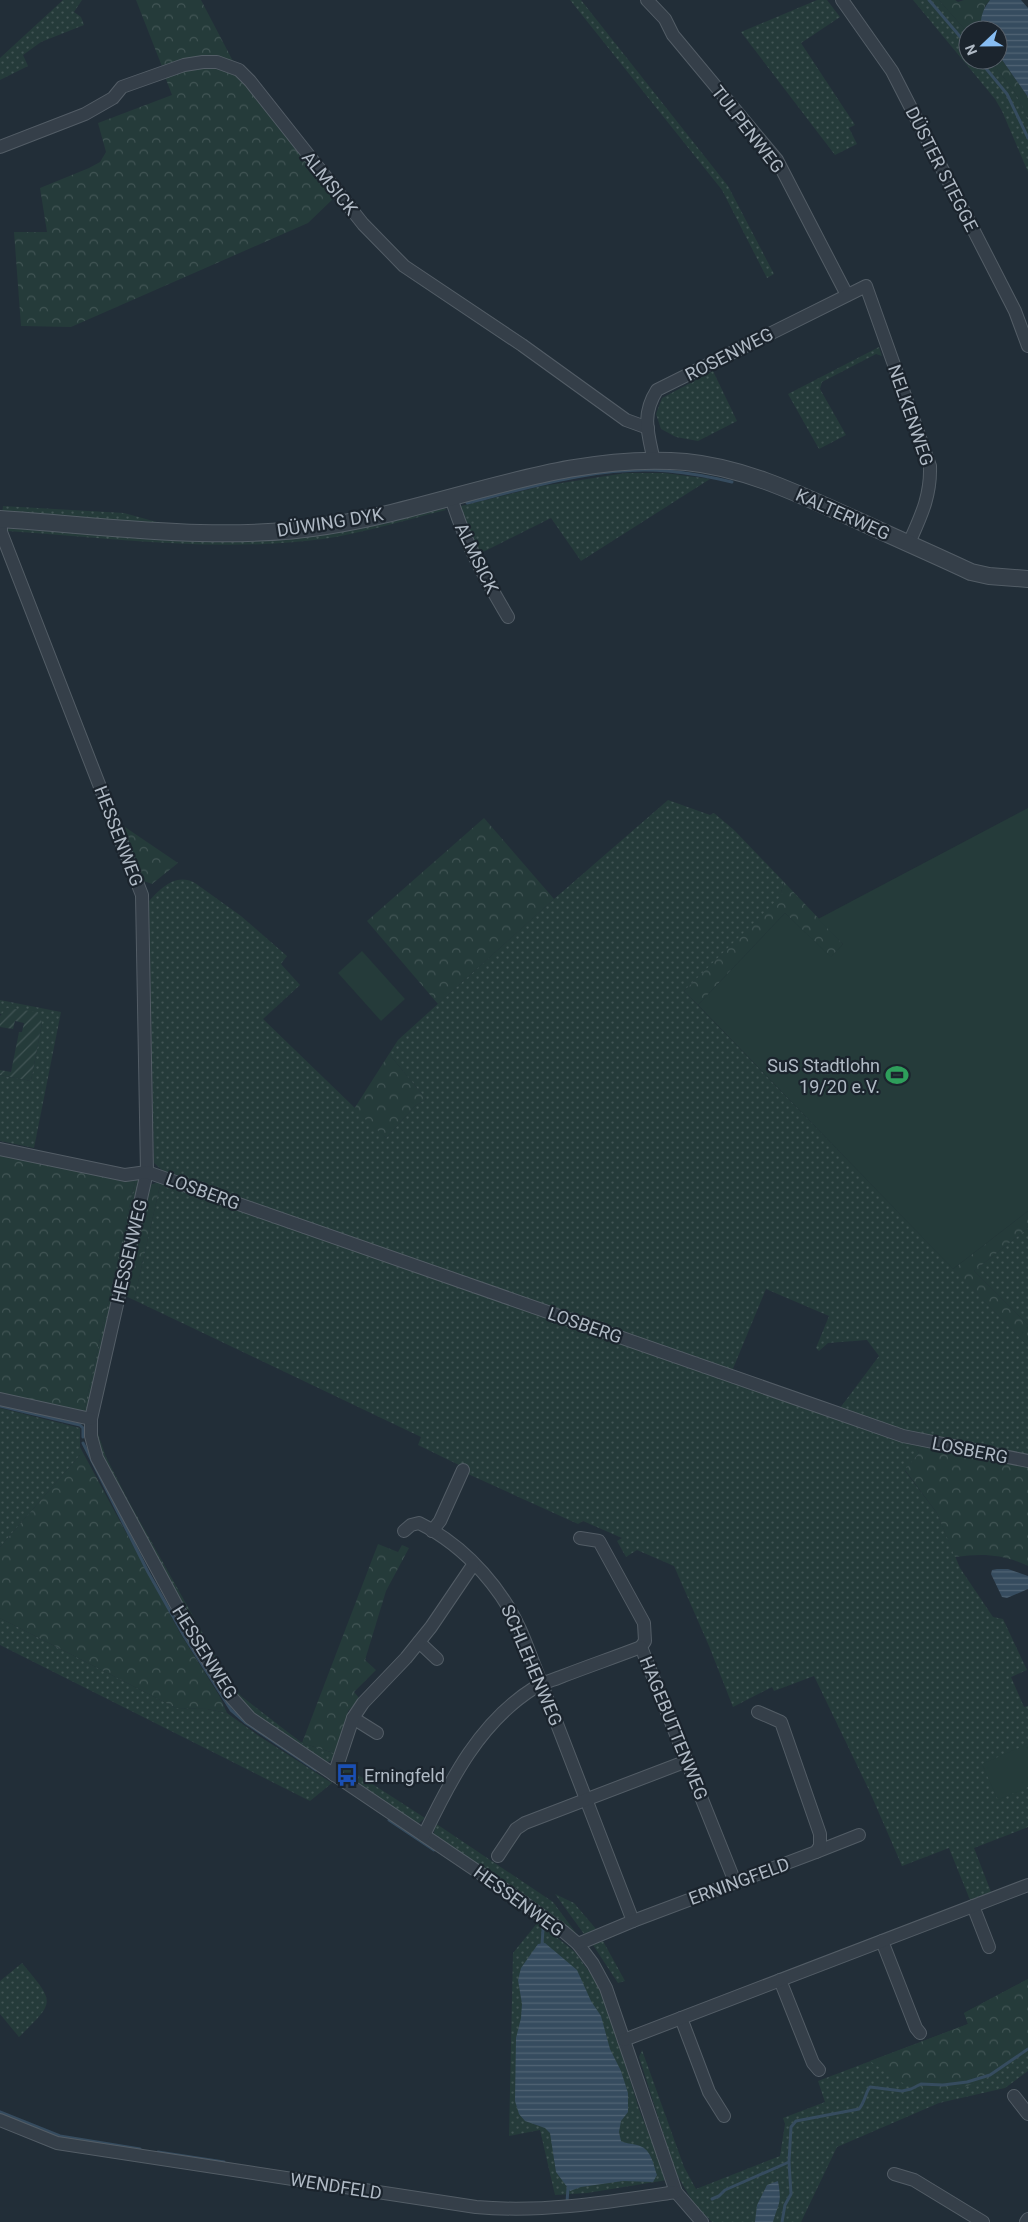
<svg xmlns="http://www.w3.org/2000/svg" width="1028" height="2222" font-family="Roboto,sans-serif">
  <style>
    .grass { fill: url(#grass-dots) }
    .forest { fill: url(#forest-crowns) }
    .garden { fill: url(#garden-furrows) }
    .pitch { fill: #253b3a }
    .water { fill: url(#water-rules) }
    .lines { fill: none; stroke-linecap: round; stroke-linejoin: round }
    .stream { stroke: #364c5f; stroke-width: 3 }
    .minor-casing { stroke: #535d66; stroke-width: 14 }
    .tertiary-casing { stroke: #535d66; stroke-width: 18 }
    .minor { stroke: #353f49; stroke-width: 12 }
    .tertiary { stroke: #353f49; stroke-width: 16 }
    .labels { text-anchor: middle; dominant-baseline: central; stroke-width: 4.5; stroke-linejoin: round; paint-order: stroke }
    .street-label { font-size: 18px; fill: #b0bac5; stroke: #1b242d }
    .poi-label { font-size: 18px; fill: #b0bac5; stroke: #1b242d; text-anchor: end }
  </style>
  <defs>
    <pattern id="grass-dots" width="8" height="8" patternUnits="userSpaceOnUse" patternTransform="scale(1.25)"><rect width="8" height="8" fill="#253b3a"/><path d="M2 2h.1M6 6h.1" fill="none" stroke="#425555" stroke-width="1.8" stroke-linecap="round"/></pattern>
    <pattern id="forest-crowns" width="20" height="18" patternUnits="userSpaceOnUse" patternTransform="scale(1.25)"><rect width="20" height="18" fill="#253b3a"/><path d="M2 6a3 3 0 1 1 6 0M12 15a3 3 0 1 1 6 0" fill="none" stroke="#425555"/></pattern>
    <pattern id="garden-furrows" width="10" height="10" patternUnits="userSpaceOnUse" patternTransform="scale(1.25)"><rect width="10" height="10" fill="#253b3a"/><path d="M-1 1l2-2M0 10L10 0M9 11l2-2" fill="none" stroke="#425555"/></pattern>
    <pattern id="water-rules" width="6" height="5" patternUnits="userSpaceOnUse" patternTransform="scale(1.25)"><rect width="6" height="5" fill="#364c5f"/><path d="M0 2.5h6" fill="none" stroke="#516474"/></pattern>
  </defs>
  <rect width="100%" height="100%" fill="#222e38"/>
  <g class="grass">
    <polygon points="63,0 82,0 74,12 81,17 84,25 41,42 23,55 28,66 0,80 0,58"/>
    <polygon points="570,0 581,0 728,186 774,274 767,278 722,190"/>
    <polygon points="817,0 827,0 840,17 801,43 855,125 849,128 857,144 835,155 741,32"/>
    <polygon points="913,0 939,0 968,33 968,60 990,60 1015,92 1028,118 1028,172 1002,111 995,99"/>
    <polygon points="879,347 882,356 876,354 822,382 820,389 846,435 819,449 788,394"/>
    <polygon points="713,371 737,421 698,441 676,437 661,429 656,414 662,398"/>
    <polygon points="626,473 665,473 710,479 581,561 551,518 475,556 457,507 542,486"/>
    <polygon points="3,506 124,513 164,524 2,514"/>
    <path d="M442 506 446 510C405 520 364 533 323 539 219 553 112 538 7 531L11 526 179 535Z"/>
    <path d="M668 800 710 815 714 813 734 830 784 882 781 893 784 894 684 991 1028 1346V1456L910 1433 840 1408 879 1356 867 1340 828 1343 819 1351 816 1348 829 1316 766 1289 732 1371 164 1172 154 1163 149 901C162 887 176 873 195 883L241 916 287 956 281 964 300 985 263 1019 386 1138 415 1106 426 1099 389 1054 398 1040 554 899Z"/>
    <polygon points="0,1000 61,1012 34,1148 0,1141 0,1075 31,1081 42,1023 0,1014"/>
    <polygon points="136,1177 140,1182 88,1410 83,1415"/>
    <polygon points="161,1181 914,1444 919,1453 905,1471 937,1513 960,1568 993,1617 1003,1619 1027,1670 1011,1677 1024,1707 1028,1706 1028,1827 974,1848 991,1892 970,1900 949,1848 902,1866 869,1790 814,1676 774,1691 772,1687 733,1707 709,1646 674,1566 637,1550 626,1557 617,1541 622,1538 583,1521 578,1524 468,1474 461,1466 418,1445 421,1437 134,1300"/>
    <polygon points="1028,1228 1028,1325 974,1271"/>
    <polygon points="0,1408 80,1428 80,1455 0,1547"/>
    <polygon points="96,1428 106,1457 128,1500 226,1675 241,1696 302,1743 337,1754 334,1760 324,1763 262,1722 233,1694 153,1558 100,1451"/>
    <polygon points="0,1618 176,1708 207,1709 227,1713 259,1736 332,1783 310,1801 0,1645"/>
    <polygon points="343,1765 425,1818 419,1823 415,1822 342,1773"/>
    <polygon points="435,1823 553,1902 576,1933 437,1838 434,1834"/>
    <polygon points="555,1894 574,1903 596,1929 584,1934"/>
    <polygon points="538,1922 575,1952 602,1990 639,2109 667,2180 587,2193 555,2195 540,2130 509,2136 513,1953"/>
    <polygon points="603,1941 625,1981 618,1983 593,1945"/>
    <path d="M22 1963C55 2003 56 2001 19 2037L0 2014V1981Z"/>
    <polygon points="1028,1979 1028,2071 1005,2088 939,2103 837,2147 801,2222 712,2222 694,2204 676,2173 639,2057 642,2050 684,2167 696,2189 780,2156 785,2124 783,2118 825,2102 818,2081 968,2024 964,2013"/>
  </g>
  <g class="forest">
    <polygon points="136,0 201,0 235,65 163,69"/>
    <polygon points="939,0 955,0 958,2 964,0 990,0 985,6 982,30 968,30 968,33"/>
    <polygon points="998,54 1028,97 1028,118 1015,92 990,60 998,60"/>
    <polygon points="205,64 240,74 336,196 308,223 71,327 21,326 14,232 47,232 40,188 89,168 100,162 106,152 98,123 172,95 164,74"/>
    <polygon points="484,818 554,899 438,1004 367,921"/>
    <polygon points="119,823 178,863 152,884 141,880"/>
    <polygon points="784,882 843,944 831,958 785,913 698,1005 684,991 783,894 781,893"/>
    <polygon points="389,1054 426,1099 415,1106 386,1138 354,1109"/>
    <polygon points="0,1154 135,1181 83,1415 0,1395"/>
    <polygon points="161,1181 134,1300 125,1296 150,1185"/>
    <polygon points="1028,1211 1028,1228 974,1271 1028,1325 1028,1346 953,1269"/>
    <path d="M914 1444 1028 1466V1566C1003 1554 983 1553 955 1557L937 1513 905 1470 919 1453Z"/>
    <polygon points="80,1447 180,1633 220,1697 227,1713 207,1709 176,1708 0,1618 0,1547 80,1455"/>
    <polygon points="378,1544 398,1552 402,1545 409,1548 386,1591 365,1660 376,1670 354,1692 360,1699 348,1711 346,1727 337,1754 302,1743"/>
    <path d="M1028 1979V2049C1002 2073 965 2094 928 2091 907 2090 887 2072 870 2061L968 2024 964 2013Z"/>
  </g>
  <polygon class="garden" points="7,1008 38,1012 42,1023 31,1081 0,1075 0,1070 11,1072 19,1032 22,1032 24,1023 15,1021 13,1029 0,1027 0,1016"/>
  <g class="pitch">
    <polygon points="1028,808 1028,1211 953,1269 698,1005 785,913 831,957 843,944 818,919"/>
    <polygon points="362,951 405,999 381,1021 338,973"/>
    <polygon points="1028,1744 1028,1787 998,1800 982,1764"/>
  </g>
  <g class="water">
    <path d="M990 0H1021L1028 8V97L998 54V30H982C979 19 983 9 990 0Z"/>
    <polygon points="997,1569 1008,1569 1028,1576 1028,1589 1007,1598 1002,1597 991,1574 992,1570"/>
    <path d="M545 1943 577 1970 591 2001 601 2016 610 2049 621 2071 628 2093V2112L621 2121 619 2132 621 2141C626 2144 631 2143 637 2145 651 2148 653 2163 657 2175L653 2182 623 2181 581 2187 570 2191 556 2172 550 2133 545 2128 525 2121 519 2114 515 2101 516 2038 521 2018 522 2004 518 1980 521 1968 538 1944Z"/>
    <path d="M778 2181C782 2204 779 2201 773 2222H755L757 2205 767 2185Z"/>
  </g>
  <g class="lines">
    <g class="stream">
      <polyline points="929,0 968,46"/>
      <polyline points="979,60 1007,94 1028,138"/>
      <path d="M467 503C530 487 602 465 668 471 689 473 711 477 732 482"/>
      <polyline points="0,1406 80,1425 83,1428 83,1437"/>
      <polyline points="83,1443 148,1572 184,1636 231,1710 246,1723 316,1770"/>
      <polyline points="389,1820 434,1850"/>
      <polyline points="541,1922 543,1930 542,1944"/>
      <polyline points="0,2112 60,2136 140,2149"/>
      <polyline points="158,2152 224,2162"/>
      <path d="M712 2199 719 2196 725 2190 789 2162 791 2127 796 2121 859 2109C865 2102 866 2091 870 2087L902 2091 911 2089 921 2084 943 2085 967 2082 990 2075 1028 2049"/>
      <polyline points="567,2202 568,2188"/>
      <polyline points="782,2222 785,2205 791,2194 789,2162"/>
    </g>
    <defs>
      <g id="minor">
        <polyline points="647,0 665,19 673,35 777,160 847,295"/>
        <polyline points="842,0 892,71 1015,311 1028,346"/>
        <polyline points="0,147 85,114 113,98 122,87 184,65 203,62 217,62 239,70 250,81 363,224 404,266 522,345 626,420 648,428"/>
        <path d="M654 461C648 433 641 415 657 390L866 286 930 466C931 496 921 516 909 543"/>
        <path d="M451 497C464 541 485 578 508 617"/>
        <polyline points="1,519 1,532 142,895 147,1172 91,1419 91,1436 97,1458 198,1645 232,1698 250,1718 520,1900 564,1932 578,1944 593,1964 606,1988 676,2192 702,2222"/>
        <polyline points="0,1149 125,1175 147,1172 903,1436 1028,1461"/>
        <polyline points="0,1399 91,1419"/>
        <path d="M404 1531 411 1525 419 1523C467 1547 506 1592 525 1641L633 1921"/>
        <polyline points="432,1531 440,1521 463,1470"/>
        <polyline points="580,1538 599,1541 644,1623 645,1641 641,1647 735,1882"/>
        <polyline points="419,1642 437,1659"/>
        <polyline points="353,1718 377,1733"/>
        <polyline points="334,1775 353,1718 363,1703 406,1658 431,1627 473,1565"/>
        <path d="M424 1835C451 1779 480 1722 534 1688 543 1682 554 1680 563 1676 589 1666 615 1657 641 1647"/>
        <polyline points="816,1852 859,1835"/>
        <polyline points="498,1856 516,1829 525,1823 687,1761"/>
        <polyline points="973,1906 989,1947"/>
        <polyline points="882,1941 916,2028 920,2033"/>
        <polyline points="578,1944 633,1921 816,1852 820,1846 820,1834 781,1722 758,1712"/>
        <polyline points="780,1980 813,2063 819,2070"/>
        <polyline points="681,2018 709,2092 724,2116"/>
        <polyline points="624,2040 1028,1885"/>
        <polyline points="1014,2096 1028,2114"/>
        <path d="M0 2120 57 2143 476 2207C544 2213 609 2202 676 2192"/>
        <polyline points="894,2174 914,2180 983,2222"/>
        <polyline points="1026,2222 1028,2219"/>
      </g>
      <path id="tertiary" d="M0 519C108 526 219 543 326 526 446 508 563 451 686 462 748 468 805 497 861 522 898 539 935 555 971 572L989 576 1028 579"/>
    </defs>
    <use href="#minor" class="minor-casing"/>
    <use href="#tertiary" class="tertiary-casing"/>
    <use href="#minor" class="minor"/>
    <use href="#tertiary" class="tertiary"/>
  </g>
  <defs>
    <symbol id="stadium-bare" viewBox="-9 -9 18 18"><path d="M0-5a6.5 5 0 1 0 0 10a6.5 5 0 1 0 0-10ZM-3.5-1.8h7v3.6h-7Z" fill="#2e9e5b" stroke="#1b242d" stroke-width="2.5" paint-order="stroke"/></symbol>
    <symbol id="bus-bare" viewBox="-9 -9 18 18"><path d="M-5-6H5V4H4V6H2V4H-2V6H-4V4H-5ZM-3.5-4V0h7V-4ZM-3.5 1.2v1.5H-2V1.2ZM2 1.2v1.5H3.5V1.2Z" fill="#1a4fb4" stroke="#1b242d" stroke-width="2.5" paint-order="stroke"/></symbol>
  </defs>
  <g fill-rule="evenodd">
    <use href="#stadium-bare" x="881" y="1059" width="32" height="32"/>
    <use href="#bus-bare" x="331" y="1759" width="32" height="32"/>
  </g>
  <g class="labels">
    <g class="street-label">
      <text transform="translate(748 129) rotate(52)">TULPENWEG</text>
      <text transform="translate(942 169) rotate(63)">DÜSTER STEGGE</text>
      <text transform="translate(330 183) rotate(51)">ALMSICK</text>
      <text transform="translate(729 354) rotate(-27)">ROSENWEG</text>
      <text transform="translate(911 415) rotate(71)">NELKENWEG</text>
      <text transform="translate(843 514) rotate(24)">KALTERWEG</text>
      <text transform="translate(330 522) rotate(-9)">DÜWING DYK</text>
      <text transform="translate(477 558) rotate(64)">ALMSICK</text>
      <text transform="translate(119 836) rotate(69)">HESSENWEG</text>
      <text transform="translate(203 1191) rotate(20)">LOSBERG</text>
      <text transform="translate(129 1251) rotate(-77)">HESSENWEG</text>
      <text transform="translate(585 1325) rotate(19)">LOSBERG</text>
      <text transform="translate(970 1450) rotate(11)">LOSBERG</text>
      <text transform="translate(205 1652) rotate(58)">HESSENWEG</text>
      <text transform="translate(532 1665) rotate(67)">SCHLEHENWEG</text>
      <text transform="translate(674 1728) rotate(68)">HAGEBUTTENWEG</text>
      <text transform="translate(739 1881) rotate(-20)">ERNINGFELD</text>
      <text transform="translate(519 1901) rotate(36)">HESSENWEG</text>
      <text transform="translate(336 2186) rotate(9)">WENDFELD</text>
    </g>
    <g class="poi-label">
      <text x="880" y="1065">SuS Stadtlohn<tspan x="880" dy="21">19/20 e.V.</tspan></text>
      <text x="364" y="1775" text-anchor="start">Erningfeld</text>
    </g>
  </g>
  <g transform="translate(983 45) rotate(248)"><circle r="24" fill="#1b242d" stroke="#57606a"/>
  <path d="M0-4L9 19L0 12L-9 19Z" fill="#87bdf3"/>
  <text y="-8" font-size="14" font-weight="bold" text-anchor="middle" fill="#b0bac5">N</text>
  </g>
</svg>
